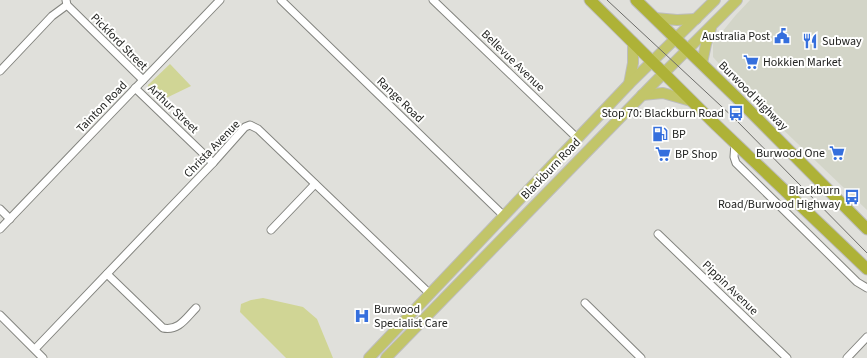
<svg xmlns="http://www.w3.org/2000/svg" width="867" height="358" font-family="'Source Sans 3',sans-serif">
  <style>
    .built { fill: #d3d5c8 }
    .green { fill: #d0d595 }
    .lines { fill: none; stroke-linecap: round; stroke-linejoin: round }
    .minor-casing { stroke: #83847f; stroke-width: 9 }
    .primary-casing { stroke: #bdbdbc; stroke-width: 12 }
    .trunk-casing { stroke: #bdbdbc; stroke-width: 13 }
    .minor { stroke: #fff; stroke-width: 7 }
    .primary { stroke: #c2c569; stroke-width: 10 }
    .trunk { stroke: #aeb237; stroke-width: 11 }
    .tram { stroke: #6c6c69; stroke-width: 1 }
    .labels { text-anchor: middle; dominant-baseline: central; stroke-width: 4; stroke-linejoin: round; paint-order: stroke }
    .poi-label { font-size: 12px; fill: #222321; stroke: #fffffe; text-anchor: start }
    .street-label { font-size: 12px; fill: #222321; stroke: #fffffe }
  </style>
  <rect width="100%" height="100%" fill="#e0e0db"/>
  <polygon class="built" points="750,0 867,0 867,210 748,96 713,57 713,43 735,16"/>
  <g class="green">
    <polygon points="170,64 191,86 160,101 148,89 148,85"/>
    <polygon points="263,298 303,307 317,319 333,358 286,358 240,312 241,304 251,300"/>
  </g>
  <g class="lines">
    <defs>
      <g id="minor">
        <polyline points="66,0 67,5 143,80"/>
        <polyline points="281,0 504,216"/>
        <polyline points="433,0 577,138"/>
        <polyline points="0,71 52,16 67,5"/>
        <polyline points="135,88 213,163"/>
        <polyline points="735,143 734,157 736,163 857,282 867,288"/>
        <polyline points="0,209 10,219"/>
        <polyline points="0,229 220,0"/>
        <polyline points="271,230 315,184"/>
        <polyline points="658,234 787,358"/>
        <path d="M107 274 163 328C179 331 186 318 196 308"/>
        <polyline points="585,303 641,358"/>
        <polyline points="0,315 43,358"/>
        <polyline points="35,349 213,163 245,127 250,125 258,129 430,294"/>
        <polyline points="847,358 867,337"/>
      </g>
      <g id="primary">
        <polyline points="655,18 677,20 696,19"/>
        <polyline points="702,63 706,44 711,28"/>
        <polyline points="629,84 633,63 633,42"/>
        <polyline points="642,95 663,93 691,101"/>
        <polyline points="369,358 629,84 715,0"/>
        <polyline points="386,358 655,82 737,0"/>
      </g>
      <g id="trunk">
        <polyline points="590,0 715,124 867,269"/>
        <polyline points="636,0 737,98 867,229"/>
      </g>
    </defs>
    <use href="#minor" class="minor-casing"/>
    <use href="#primary" class="primary-casing"/>
    <use href="#trunk" class="trunk-casing"/>
    <use href="#minor" class="minor"/>
    <use href="#primary" class="primary"/>
    <use href="#trunk" class="trunk"/>
    <polyline class="tram" points="607,0 735,119 867,253"/>
  </g>
  <defs>
    <symbol id="civic-bare" viewBox="-9 -9 18 18"><path d="M-.6-6.5H3V-4.5H.6V-3L4-1V1h2V6H-6V1h2V-1L-.6-3ZM-1.2 2.5V6h2.4V2.5Z" fill="#356fdd" stroke="#fffffe" stroke-width="2.5" paint-order="stroke"/></symbol>
    <symbol id="restaurant-bare" viewBox="-9 -9 18 18"><path d="M-5-6h1v4h1v-4h1v4h1v-4h1v5L-1.5 .5V6h-2V.5L-5-1ZM5-6V6H3V1.5H1.5Q1.5-4 5-6Z" fill="#356fdd" stroke="#fffffe" stroke-width="2.5" paint-order="stroke"/></symbol>
    <symbol id="supermarket-bare" viewBox="-9 -9 18 18"><path d="M-6-5.5h2.5l.6 2H6L4.5 2H-2.5L-4.4-4H-6ZM-1.5 3.2a1.3 1.3 0 1 0 .1 0ZM3 3.2a1.3 1.3 0 1 0 .1 0Z" fill="#356fdd" stroke="#fffffe" stroke-width="2.5" paint-order="stroke"/></symbol>
    <symbol id="bus-bare" viewBox="-9 -9 18 18"><path d="M-5-6H5V4H4V6H2V4H-2V6H-4V4H-5ZM-3.5-4V0h7V-4ZM-3.5 1.2v1.5H-2V1.2ZM2 1.2v1.5H3.5V1.2Z" fill="#356fdd" stroke="#fffffe" stroke-width="2.5" paint-order="stroke"/></symbol>
    <symbol id="fuel-bare" viewBox="-9 -9 18 18"><path d="M-5.5-6h7V0h2V4h1.3V-2.5L3-4.5l.8-.8L6-3V5H2.5V1h-1V6h-7ZM-4.2-4.7v3.2H.2V-4.7Z" fill="#356fdd" stroke="#fffffe" stroke-width="2.5" paint-order="stroke"/></symbol>
    <symbol id="hospital-bare" viewBox="-9 -9 18 18"><path d="M-5-5h3v3.5h4V-5h3V5h-3V1.5h-4V5h-3Z" fill="#356fdd" stroke="#fffffe" stroke-width="2.5" paint-order="stroke"/></symbol>
  </defs>
  <g fill-rule="evenodd">
    <use href="#civic-bare" x="771" y="25" width="22" height="22"/>
    <use href="#restaurant-bare" x="799" y="30" width="22" height="22"/>
    <use href="#supermarket-bare" x="740" y="51" width="22" height="22"/>
    <use href="#bus-bare" x="725" y="102" width="22" height="22"/>
    <use href="#fuel-bare" x="649" y="123" width="22" height="22"/>
    <use href="#supermarket-bare" x="826" y="142" width="22" height="22"/>
    <use href="#supermarket-bare" x="652" y="143" width="22" height="22"/>
    <use href="#bus-bare" x="841" y="186" width="22" height="22"/>
    <use href="#hospital-bare" x="351" y="305" width="22" height="22"/>
  </g>
  <g class="labels">
    <g class="poi-label">
      <text x="770" y="36" text-anchor="end">Australia Post</text>
      <text x="822" y="41">Subway</text>
      <text x="763" y="62">Hokkien Market</text>
      <text x="724" y="113" text-anchor="end">Stop 70: Blackburn Road</text>
      <text x="672" y="134">BP</text>
      <text x="825" y="153" text-anchor="end">Burwood One</text>
      <text x="675" y="154">BP Shop</text>
      <text x="840" y="190" text-anchor="end">Blackburn<tspan x="840" dy="14">Road/Burwood Highway</tspan></text>
      <text x="374" y="309">Burwood<tspan x="374" dy="14">Specialist Care</tspan></text>
    </g>
    <g class="street-label">
      <text transform="translate(119 42) rotate(45)">Pickford Street</text>
      <text transform="translate(513 61) rotate(44)">Bellevue Avenue</text>
      <text transform="translate(753 96) rotate(45)">Burwood Highway</text>
      <text transform="translate(400 100) rotate(44)">Range Road</text>
      <text transform="translate(102 107) rotate(-46)">Tainton Road</text>
      <text transform="translate(173 109) rotate(44)">Arthur Street</text>
      <text transform="translate(212 149) rotate(-46)">Christa Avenue</text>
      <text transform="translate(551 169) rotate(-46)">Blackburn Road</text>
      <text transform="translate(730 288) rotate(44)">Pippin Avenue</text>
    </g>
  </g>
</svg>
